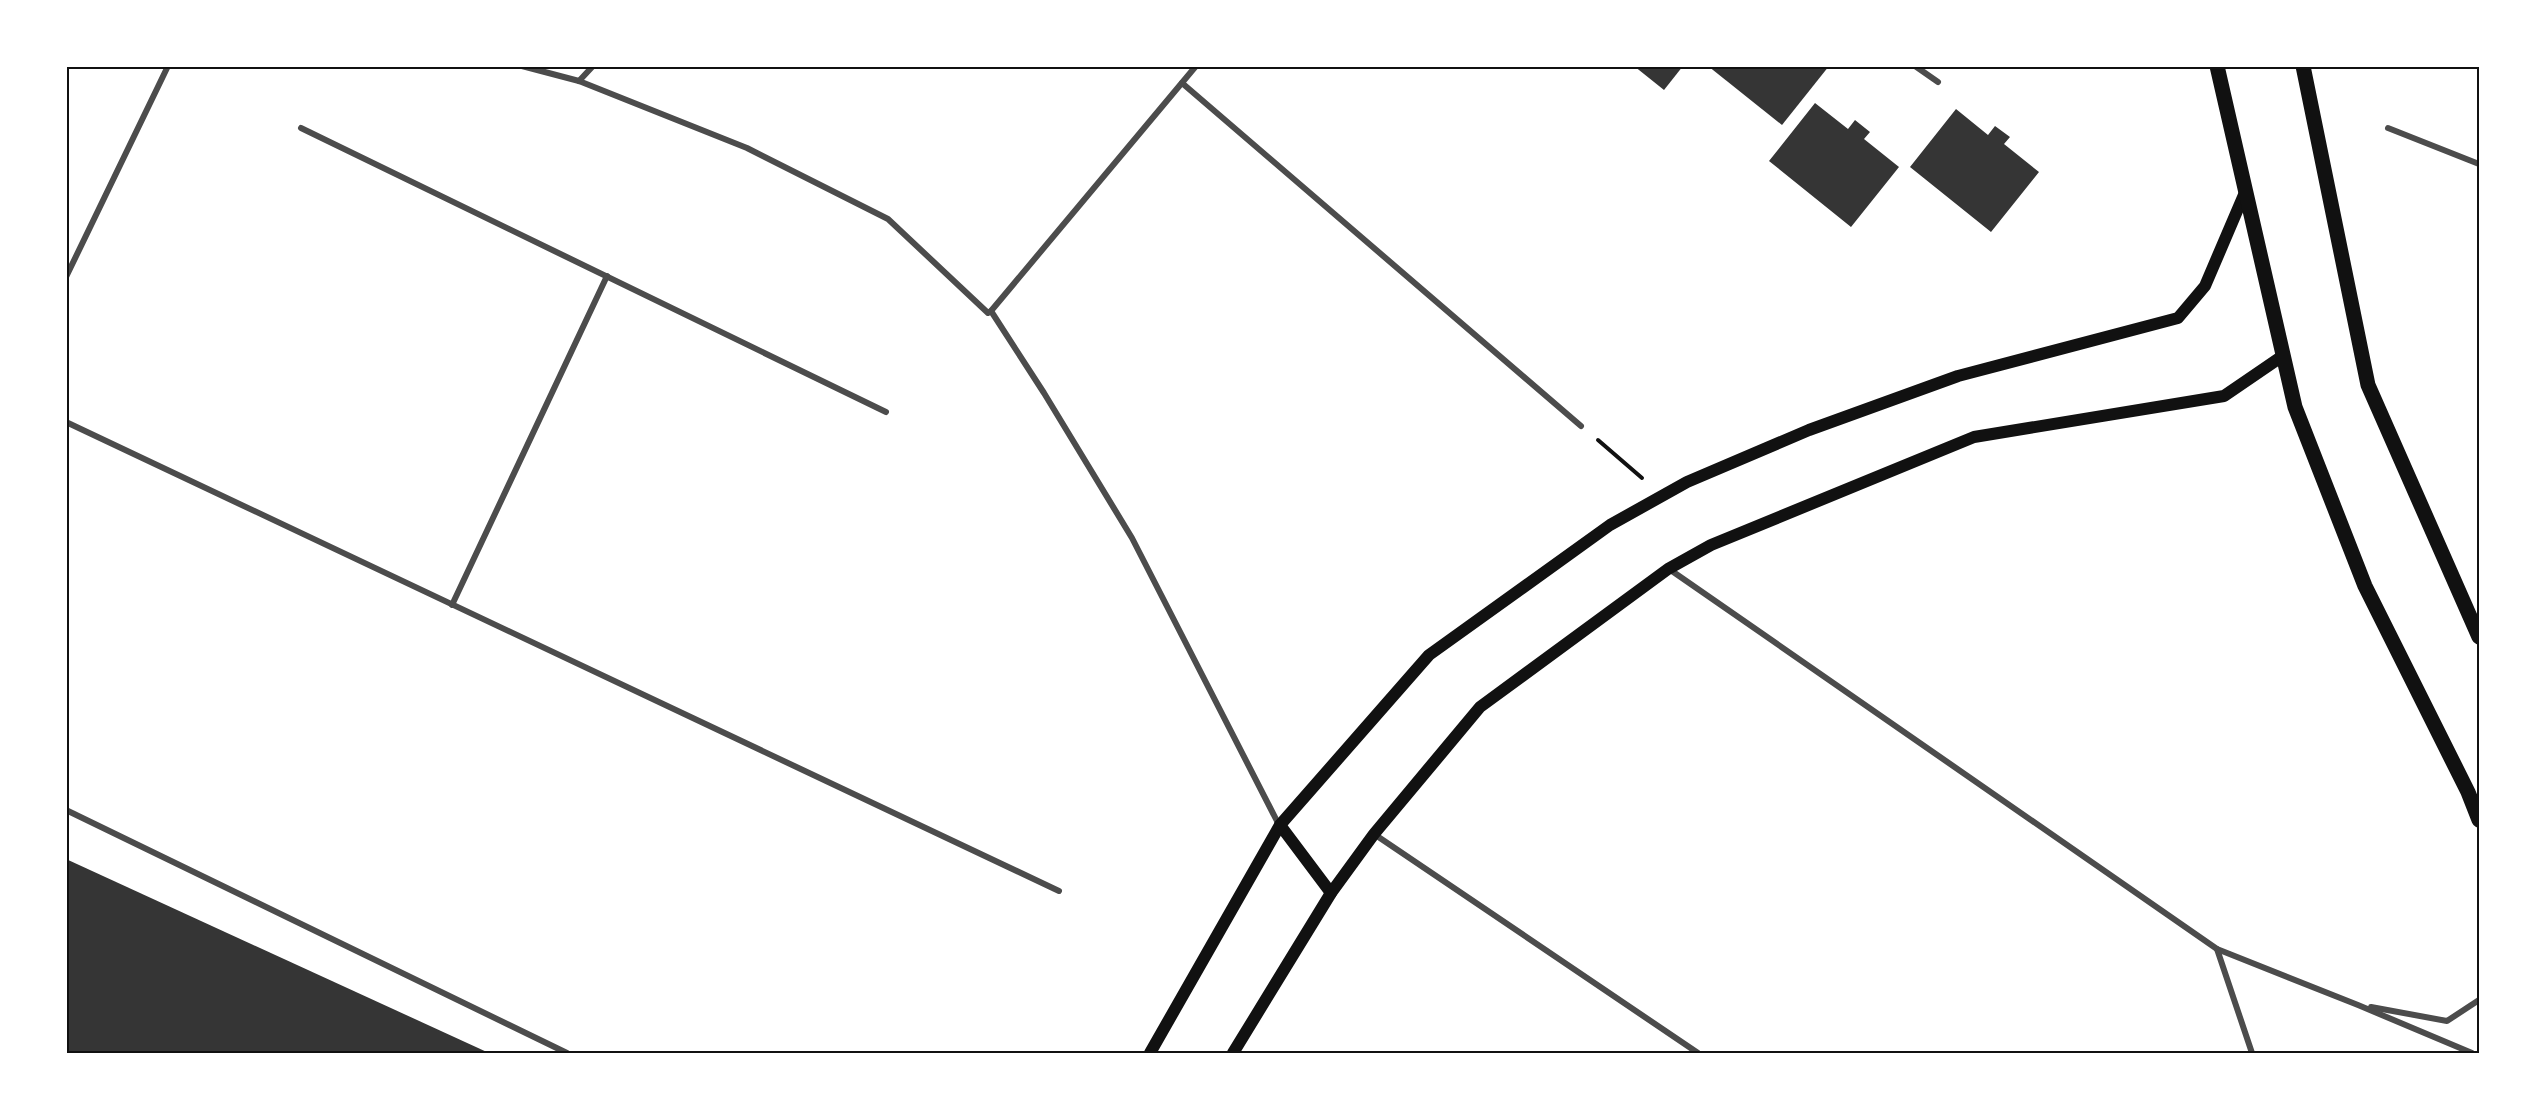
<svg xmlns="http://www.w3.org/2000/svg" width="2545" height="1119" font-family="'IBM Plex Sans',sans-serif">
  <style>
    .building { fill: #353535 }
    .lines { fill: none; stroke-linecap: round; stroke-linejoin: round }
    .path { stroke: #111; stroke-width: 4 }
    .minor { stroke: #4c4c4c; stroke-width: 6 }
    .secondary { stroke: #111; stroke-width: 12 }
    .primary { stroke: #111; stroke-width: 15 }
    .neatline { fill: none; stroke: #111; stroke-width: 2 }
  </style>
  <rect width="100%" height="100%" fill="#fff"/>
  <g class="building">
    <polygon points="1634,66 1683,66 1664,90"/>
    <polygon points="1708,66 1829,66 1782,125"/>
    <polygon points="1815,103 1848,129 1855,120 1870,132 1864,139 1899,167 1851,227 1769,161"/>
    <polygon points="1956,109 1988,135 1995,126 2010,137 2004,144 2039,172 1991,232 1910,167"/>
    <polygon points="66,859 489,1053 66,1053"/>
  </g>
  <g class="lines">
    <polyline class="path" points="1598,440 1642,478"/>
    <g class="minor">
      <polyline points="522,66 579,81 747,148 888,219 988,313 991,311 1044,393 1132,538 1279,825"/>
      <polyline points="1915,66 1938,82"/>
      <polyline points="579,81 593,66"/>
      <polyline points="1182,83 1581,426"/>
      <polyline points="301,128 886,412"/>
      <polyline points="2388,128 2479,164"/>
      <polyline points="66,277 168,66"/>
      <polyline points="991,311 1196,66"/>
      <polyline points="66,422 1059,891"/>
      <polyline points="1669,569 2217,949 2358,1005 2472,1053"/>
      <polyline points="452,605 607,276"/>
      <polyline points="66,810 567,1053"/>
      <polyline points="1374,834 1698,1053"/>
      <polyline points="2217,949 2252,1053"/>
      <polyline points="2371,1007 2447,1021 2479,1000"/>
    </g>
    <g class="secondary">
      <polyline points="1280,825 1331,893"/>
      <polyline points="1150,1053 1280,825 1429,655 1610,525 1687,482 1809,430 1958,376 2178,318 2205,286 2246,190"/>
      <polyline points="1233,1053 1331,893 1374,834 1480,707 1668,569 1711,545 1974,437 2224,396 2284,355"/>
    </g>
    <g class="primary">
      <polyline points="2217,66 2295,407 2365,586 2468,792 2479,820"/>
      <polyline points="2303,66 2368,385 2479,637"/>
    </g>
  </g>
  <rect width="2545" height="1119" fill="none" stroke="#ffffff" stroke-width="135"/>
  <rect x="68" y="68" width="2410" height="984" class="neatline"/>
</svg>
